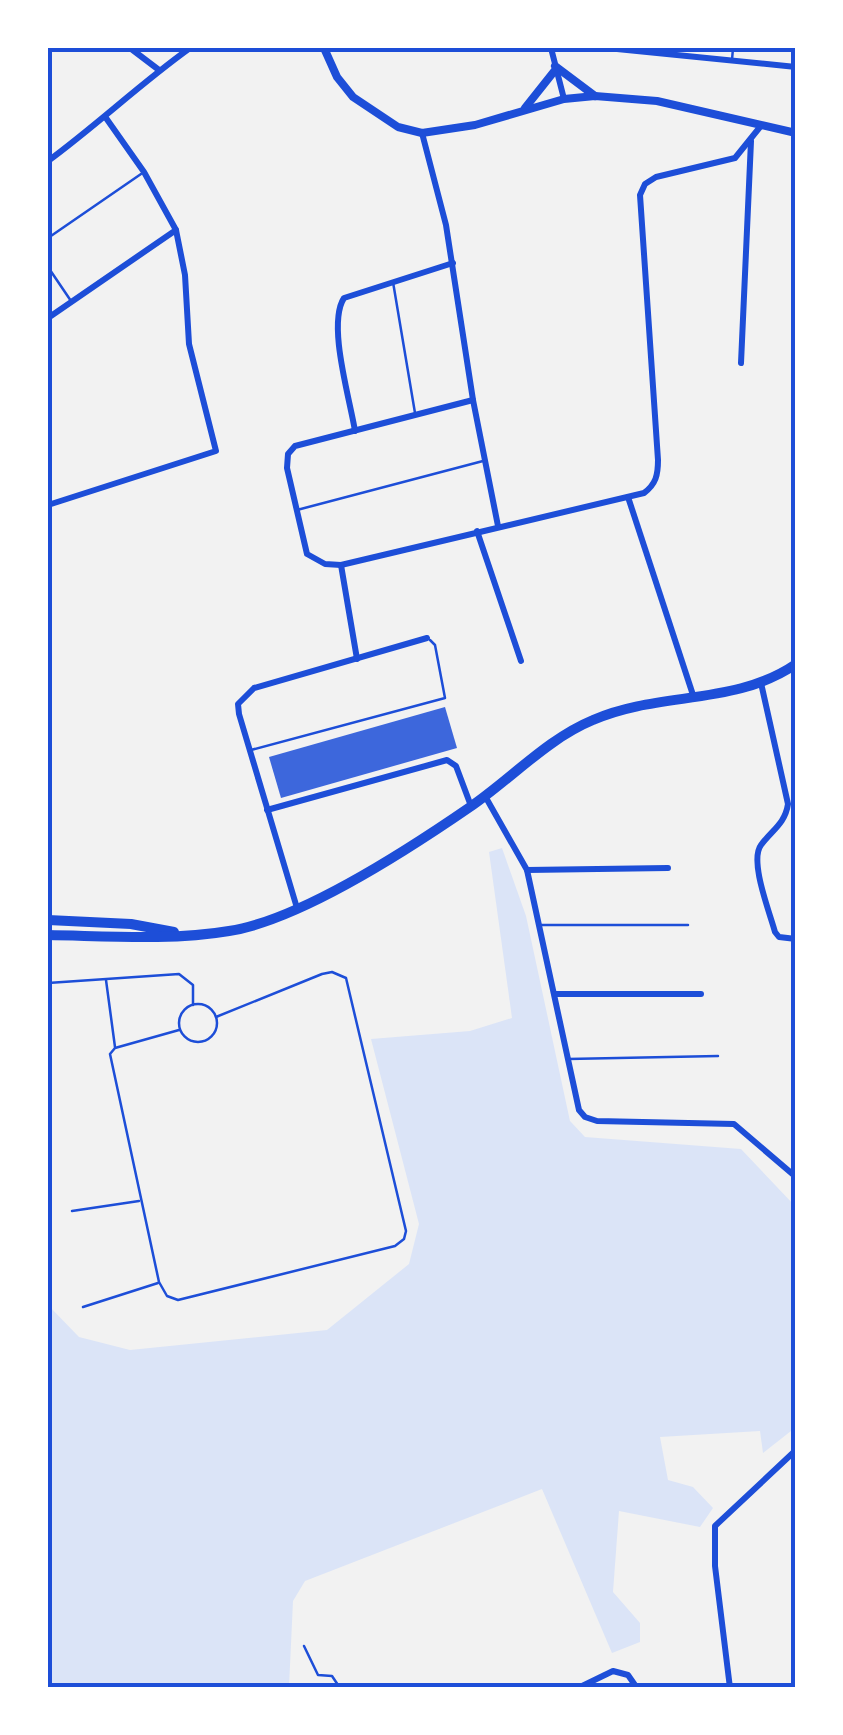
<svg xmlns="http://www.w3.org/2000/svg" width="843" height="1735" font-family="Helvetica,sans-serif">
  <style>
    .green { fill: #dbe4f7 }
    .building { fill: #3d67dc }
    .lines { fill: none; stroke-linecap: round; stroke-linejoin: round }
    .service { stroke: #1d4ed8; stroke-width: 2.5 }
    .minor { stroke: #1d4ed8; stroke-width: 6 }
    .tertiary { stroke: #1d4ed8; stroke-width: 8 }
    .trunk { stroke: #1d4ed8; stroke-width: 10 }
    .neatline { fill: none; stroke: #1d4ed8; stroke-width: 4 }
  </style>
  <rect width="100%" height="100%" fill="#f2f2f2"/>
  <polygon class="green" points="502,848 526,916 570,1121 585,1137 741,1149 795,1206 796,1415 791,1431 763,1453 760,1431 660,1437 668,1480 693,1487 713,1508 700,1527 619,1511 613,1592 640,1623 640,1642 612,1653 542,1489 305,1581 293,1601 289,1687 48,1687 48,1305 79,1337 130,1350 327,1330 409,1264 419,1224 371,1039 470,1031 512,1018 489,852"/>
  <polygon class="building" points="445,707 457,748 281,798 269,757"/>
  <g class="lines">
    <g class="service">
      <polyline points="732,60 733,48"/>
      <polyline points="48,238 141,174"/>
      <polyline points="48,267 71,301"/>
      <polyline points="393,282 415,413"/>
      <polyline points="297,510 483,461"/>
      <polyline points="251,750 445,698 435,645 430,640"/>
      <polyline points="540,925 688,925"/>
      <polyline points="106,980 115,1047"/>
      <polyline points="48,983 179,974 193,985 193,1005"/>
      <circle cx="198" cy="1023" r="19"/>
      <polyline points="179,1030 115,1048 110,1054 159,1282 167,1296 178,1300 395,1246 404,1239 406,1231 346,978 332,972 322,974 216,1017"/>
      <polyline points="568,1059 718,1056"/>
      <polyline points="72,1211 139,1201"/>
      <polyline points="83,1307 158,1283"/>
      <polyline points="304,1646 318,1675 332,1676 340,1688"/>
    </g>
    <g class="minor">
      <polyline points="130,48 159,70"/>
      <polyline points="551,48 564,99"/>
      <polyline points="607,48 796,67"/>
      <polyline points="422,133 446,225 473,400 498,526"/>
      <path d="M48 161C97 125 141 83 190 48"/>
      <polyline points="48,318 176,230 144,172 106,118"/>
      <polyline points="741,363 751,141"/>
      <path d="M473 400 295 446 288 454 287 468 307 554 325 564 341 565 644 493C656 484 658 475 658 460L640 195 645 184 656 177 735 158 760 127"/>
      <path d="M355 431C350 399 327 324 344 298L453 263"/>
      <polyline points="628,497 694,698"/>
      <polyline points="48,505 216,451 189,344 185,275 176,230"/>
      <polyline points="477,531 521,661"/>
      <polyline points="341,565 357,659"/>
      <path d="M761 683 788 804C785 824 772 830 761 845 749 861 770 913 775 932L779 937 796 939"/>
      <polyline points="485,796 527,870 579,1110 585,1117 597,1121 734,1124 796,1177"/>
      <polyline points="267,810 447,760 456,766 471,806"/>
      <polyline points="527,870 668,868"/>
      <polyline points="297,908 239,714 238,704 254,688 427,638"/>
      <polyline points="555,994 701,994"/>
      <polyline points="578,1688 613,1671 628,1675 637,1688"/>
      <polyline points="730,1688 715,1566 715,1526 796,1450"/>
    </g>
    <g class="tertiary">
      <polyline points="324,48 337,77 353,97 398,127 422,133 475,125 564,99 595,96 657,101 796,133"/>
      <polyline points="555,66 595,96"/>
      <polyline points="525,108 556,69"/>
    </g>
    <g class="trunk">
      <polyline points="48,920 131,924 174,932"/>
      <path d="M48 935C106 936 171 941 229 931 301 920 409 849 470 807 511 779 547 739 593 720 659 691 735 706 796 664"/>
    </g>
  </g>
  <rect width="843" height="1735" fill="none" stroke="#ffffff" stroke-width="100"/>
  <rect x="50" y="50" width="743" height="1635" class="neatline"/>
</svg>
